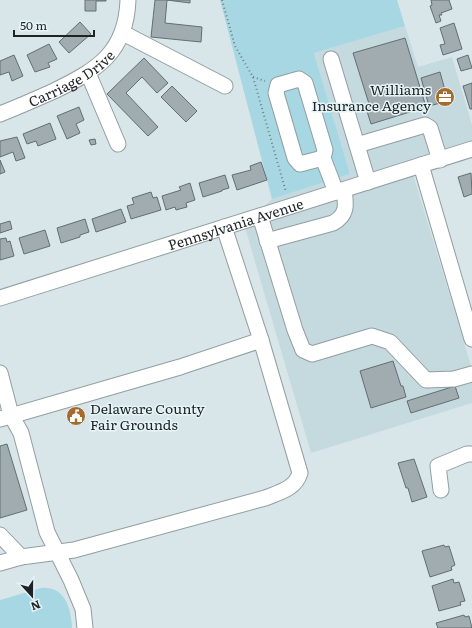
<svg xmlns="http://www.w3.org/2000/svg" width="472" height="628" font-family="Literata,serif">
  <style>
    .built { fill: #c5dadf }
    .green { fill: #a7d7e2 }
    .building { fill: #a0acaf; stroke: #626e71 }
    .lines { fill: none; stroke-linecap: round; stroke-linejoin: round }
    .minor-casing { stroke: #929ea1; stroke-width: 17 }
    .path { stroke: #747c7e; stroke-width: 2; stroke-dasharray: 1 3; stroke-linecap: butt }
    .minor { stroke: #fff; stroke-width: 15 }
    .labels { text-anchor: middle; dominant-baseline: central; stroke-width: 3; stroke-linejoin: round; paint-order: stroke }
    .street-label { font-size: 14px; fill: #1e2324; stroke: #e6f4f7 }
    .poi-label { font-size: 14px; fill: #1e2324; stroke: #e6f4f7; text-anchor: end }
  </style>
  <rect width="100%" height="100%" fill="#d9e6e9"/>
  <polygon class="built" points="405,26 418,67 452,57 472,125 472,156 413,174 472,369 472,403 311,453 244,224 272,199 350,174 314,53"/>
  <g class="green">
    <polygon points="220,0 397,0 405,26 314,53 350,174 272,199"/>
    <path d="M41 588C65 586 71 608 72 628H0V600Z"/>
  </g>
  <g class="building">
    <polygon points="85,0 106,0 106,1 96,1 96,11 85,11"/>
    <polygon points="155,0 190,0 190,3 167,0 165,23 202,27 201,42 151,37"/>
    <polygon points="431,0 449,0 452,9 441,13 442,15 439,15 441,21 436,23 430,6 432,5"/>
    <polygon points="80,22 91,34 69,53 59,42"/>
    <polygon points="454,23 462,49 443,55 440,45 445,44 440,28"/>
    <polygon points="405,38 426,107 371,124 366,108 370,107 353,53"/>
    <polygon points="49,44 57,59 48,63 50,67 35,72 27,55"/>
    <polygon points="14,55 23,76 12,81 9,72 0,75 0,61"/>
    <polygon points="468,55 472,68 461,71 457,59"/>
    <polygon points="144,58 168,83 157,93 142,77 126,93 158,127 148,136 107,94"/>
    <polygon points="440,72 448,101 429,106 421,78"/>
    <polygon points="472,83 472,109 470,109 463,86"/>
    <polygon points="172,86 197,111 186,122 161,97"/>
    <polygon points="79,107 84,120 76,124 80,133 67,139 57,116"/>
    <polygon points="50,123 56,139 38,146 36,141 27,144 23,134"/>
    <polygon points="17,137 25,158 16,161 13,152 0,157 0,141"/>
    <polygon points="95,139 96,144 91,145 89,140"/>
    <polygon points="0,160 5,172 0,174"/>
    <polygon points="261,162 267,180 237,190 232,175 251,170 250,166"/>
    <polygon points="471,173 472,194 464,197 458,177"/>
    <polygon points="225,175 229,188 222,190 222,191 203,197 199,183"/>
    <polygon points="190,183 195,200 186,203 187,207 176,210 175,207 166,210 162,196 181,190 179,187"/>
    <polygon points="151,192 153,198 157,197 161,210 131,219 127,206 134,204 132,198"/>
    <polygon points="121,209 126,222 96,232 92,219"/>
    <polygon points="85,219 89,232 80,235 80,237 61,243 57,228"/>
    <polygon points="10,221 12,229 0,233 0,224"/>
    <polygon points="45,230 50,246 24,254 19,238"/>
    <polygon points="6,238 7,242 10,241 14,256 0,260 0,239"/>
    <polygon points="393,361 401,386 403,386 406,397 371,408 360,371"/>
    <polygon points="455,386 459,398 411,413 407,401"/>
    <polygon points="7,444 27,510 0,518 0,446"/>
    <polygon points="414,459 427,497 412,502 408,488 406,488 398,463"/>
    <polygon points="444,545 445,547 449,546 455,565 451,567 452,570 430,577 422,551"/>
    <polygon points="453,579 454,583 459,582 465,601 460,602 461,605 439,611 432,586"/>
    <polygon points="464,615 465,617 469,616 472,628 438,628 436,623"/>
  </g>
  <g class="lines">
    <defs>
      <g id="minor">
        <polyline points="123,33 225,86"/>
        <polyline points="331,59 368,182"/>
        <polyline points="88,73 118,144"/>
        <path id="s1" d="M0 114C18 107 36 99 54 91 97 70 126 53 128 0"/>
        <polyline points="357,145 425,125 430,128 440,160"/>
        <polyline points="323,158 300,164 295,158 276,93 278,85 299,79 305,83 325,150 323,158 336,192"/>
        <polyline points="421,165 472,339"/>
        <polyline points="260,216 295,330 303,350 312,354 372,336 390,342 426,380 454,379 472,374"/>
        <path d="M267 241 333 223C348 215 346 204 344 190"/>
        <path id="s2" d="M0 298 472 149"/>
        <polyline points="0,373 11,415 21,433 47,532 71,580 83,609 85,628"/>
        <polyline points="0,419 180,367 261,340"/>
        <polyline points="441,490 438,466 467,454 472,454"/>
        <polyline points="0,535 21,557"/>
        <path d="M0 563 21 557 74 550 265 498C280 492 295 489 300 473L261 340 224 227"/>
      </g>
    </defs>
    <use href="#minor" class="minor-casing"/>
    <g class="path">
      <polyline points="222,0 235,46 253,77 286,192"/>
      <polyline points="253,77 265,81"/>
    </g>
    <use href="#minor" class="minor"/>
  </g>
  <defs>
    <symbol id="office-disc" viewBox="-11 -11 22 22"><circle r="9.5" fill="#a66a2c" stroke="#e6f4f7"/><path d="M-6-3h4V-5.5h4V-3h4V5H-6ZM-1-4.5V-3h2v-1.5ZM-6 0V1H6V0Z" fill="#fff"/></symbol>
    <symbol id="civic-disc" viewBox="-11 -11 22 22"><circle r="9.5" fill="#a66a2c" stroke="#e6f4f7"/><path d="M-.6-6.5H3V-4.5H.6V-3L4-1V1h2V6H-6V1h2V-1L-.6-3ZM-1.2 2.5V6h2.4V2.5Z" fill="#fff"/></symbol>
  </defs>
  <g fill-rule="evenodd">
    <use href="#office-disc" x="434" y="86" width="22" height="22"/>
    <use href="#civic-disc" x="65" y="405" width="22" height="22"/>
  </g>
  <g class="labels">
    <g class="street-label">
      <text stroke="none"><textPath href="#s1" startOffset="80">Carriage Drive</textPath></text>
      <text stroke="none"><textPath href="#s2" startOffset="247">Pennsylvania Avenue</textPath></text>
    </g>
    <g class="poi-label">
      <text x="431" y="89">Williams<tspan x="431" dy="16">Insurance Agency</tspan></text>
      <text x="90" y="408" text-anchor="start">Delaware County<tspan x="90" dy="16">Fair Grounds</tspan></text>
    </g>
  </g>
  <g transform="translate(32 596) rotate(159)" stroke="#e6f4f7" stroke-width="3" paint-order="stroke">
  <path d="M0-3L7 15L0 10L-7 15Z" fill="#1e2324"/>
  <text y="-6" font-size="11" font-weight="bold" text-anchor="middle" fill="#1e2324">N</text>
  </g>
  <path d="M14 30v6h80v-6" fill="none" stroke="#1e2324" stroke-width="2"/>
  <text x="20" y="30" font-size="12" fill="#1e2324" stroke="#e6f4f7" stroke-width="3" paint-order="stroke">50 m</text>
</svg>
